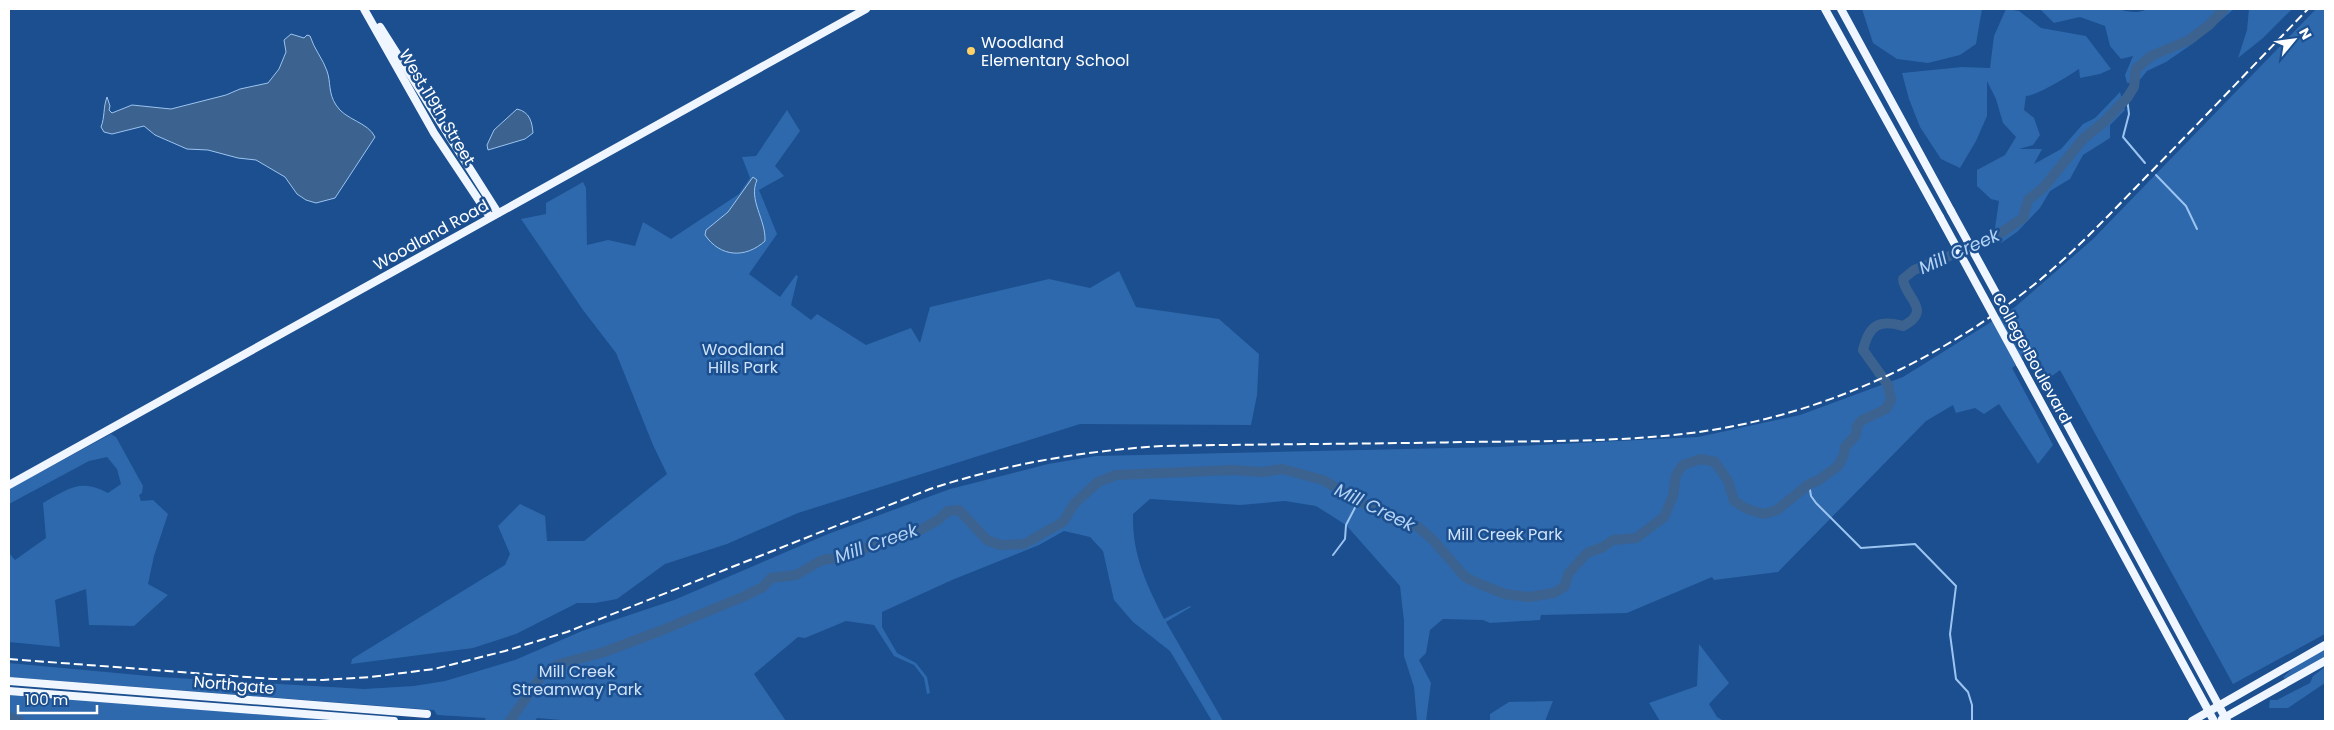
<svg xmlns="http://www.w3.org/2000/svg" width="2334" height="730" font-family="Poppins,sans-serif">
  <style>
    .green { fill: #2e69ad }
    .water { fill: #3c6290; stroke: #9cc4f0 }
    .lines { fill: none; stroke-linecap: round; stroke-linejoin: round }
    .stream { stroke: #9cc4f0; stroke-width: 2 }
    .river { stroke: #3c6290; stroke-width: 10 }
    .major { stroke: #f0f6ff; stroke-width: 8 }
    .rail { stroke: #fff; stroke-width: 2; stroke-dasharray: 9 4; stroke-linecap: butt }
    .major-bridge { stroke: #f0f6ff; stroke-width: 8 }
    .poi-dot { fill: #ffd166; stroke: #1b4f8f; stroke-width: 2 }
    .labels { text-anchor: middle; dominant-baseline: central; stroke-width: 5; stroke-linejoin: round; paint-order: stroke }
    .poi-label { font-size: 16px; fill: #fff; stroke: #1b4f8f; text-anchor: start }
    .street-label { font-size: 16px; fill: #fff; stroke: #1b4f8f }
    .park-label { font-size: 16px; fill: #cfe3fa; stroke: #1b4f8f }
    .water-label { font-size: 18px; font-style: italic; fill: #b5d3f5; stroke: #1b4f8f }
  </style>
  <rect width="100%" height="100%" fill="#1b4f8f"/>
  <g class="green">
    <polygon points="1862,9 1982,9 1976,44 1960,55 1928,63 1897,59 1873,43"/>
    <path d="M2006 9 2019 11 2041 28 2086 36 2111 69 2100 74 2080 78 2079 69C2067 77 2038 95 2026 96L2024 110 2034 118 2040 135 2033 145 2019 149H2042L2034 164 2061 149 2083 124 2095 118 2120 92 2125 110 2110 125V138L2083 155 2070 179 2050 191 2040 208 2017 232 2001 243 1995 228 1999 201 1991 199 1977 186V170L2005 155 2016 137 2003 123 1996 99 1987 81V116L1976 141 1960 168 1941 159 1920 127 1909 99 1902 73 1962 67 1990 68 1994 36Z"/>
    <path d="M2040 9H2119C2128 12 2138 14 2147 9H2234L2195 42 2166 62 2147 71 2138 82 2127 83 2125 75 2133 56 2121 59 2110 46 2105 26 2080 17 2054 23Z"/>
    <polygon points="2249,9 2292,9 2263,38 2238,58 2247,30"/>
    <path d="M2316 9H2325V634L2233 684 2060 370 2044 382 2029 355 2015 362 2016 365 2012 368 2053 445 2038 464 1999 404 1984 414 1975 408 1956 413 1953 405 1926 421 1778 572 1714 580 1712 577 1627 613 1541 615 1540 620 1490 623 1483 620 1443 619 1430 630 1426 653 1419 660 1431 683 1426 721H1417L1414 687 1404 656V621L1400 586 1346 525 1316 506 1285 501 1240 505 1150 499 1133 514C1132 555 1146 583 1164 619L1190 606 1191 607 1166 622 1223 721H1212L1170 651 1133 622 1114 600 1103 551 1090 537 1064 531 1039 545 952 580 882 612V627L897 653 916 663 927 677 930 693 927 694 924 678 914 665 894 656 874 625 846 621 805 638 798 637 754 674 786 721H573L537 718 535 721H484L486 718 437 715 434 710 9 677V663L160 677 364 689 414 686 445 681 515 660 582 631 674 600 828 534 950 489 1048 464 1096 456 1497 447 1698 437 1800 415 1903 377 2015 307 2093 239Z"/>
    <polygon points="787,110 800,131 775,166 784,176 759,190 777,234 749,274 780,297 796,275 798,276 791,305 811,320 817,314 866,345 911,328 920,343 930,307 1049,279 1090,288 1119,271 1136,307 1219,319 1259,354 1257,395 1251,425 1080,424 798,513 727,544 665,564 617,599 595,603 577,603 516,634 473,648 351,664 352,659 505,565 510,554 498,526 520,504 545,516 547,541 584,541 667,474 653,445 616,353 583,310 521,219 546,214 546,203 583,182 586,188 587,245 608,240 635,246 643,222 671,239 739,194 750,178 742,157 756,156"/>
    <path d="M111 434 116 437 143 486 142 493 139 495 141 501 153 500 168 514 154 556 148 584 168 595 134 626 89 625 86 589 55 600 60 647 9 642V553L15 560 46 538 43 503C68 489 80 478 108 493L121 484 117 469 107 457 89 461 9 504V489Z"/>
    <polygon points="1699,644 1729,683 1709,704 1717,717 1724,721 1660,721 1649,703 1697,686"/>
    <polygon points="2325,649 2325,657 2285,679 2283,677 2293,668"/>
    <polygon points="2325,667 2325,683 2288,708 2269,708 2270,700 2277,700 2310,683 2313,676"/>
    <polygon points="9,691 391,721 9,721"/>
    <polygon points="1553,701 1545,721 1490,721 1490,714 1509,702"/>
  </g>
  <g class="water">
    <path d="M291 34 304 38 307 35 310 36C314 49 323 59 327 71 331 82 328 93 336 105 345 120 368 122 375 137L335 198 316 203 306 200 297 194 285 177 256 160 238 158 208 150 187 149 155 135 144 126 112 134 104 132 101 127C105 117 103 108 107 97L110 106 109 110 112 113 132 105 171 109 226 95 240 89 268 83 279 69 286 52 284 40Z"/>
    <path d="M517 109C530 112 532 122 533 133L525 139 488 150 487 145 494 130Z"/>
    <path d="M753 177 757 180C748 200 766 219 765 241 745 259 720 257 705 235L706 230 728 212Z"/>
  </g>
  <g class="lines">
    <g class="stream">
      <polyline points="2127,98 2129,114 2123,137 2145,163"/>
      <polyline points="2156,175 2186,206 2197,229"/>
      <polyline points="1809,484 1811,496 1816,503 1861,548 1915,544 1956,586 1950,634 1956,679 1968,692 1972,705 1972,721"/>
      <polyline points="1333,555 1345,539 1346,525 1359,500"/>
    </g>
    <g class="river">
      <polyline points="9,717 19,721"/>
      <path d="M510 721 542 675 559 664 604 652 660 631 745 596 763 587 771 578 796 575 822 560 846 557 879 542 915 533 938 520 948 511 959 510 987 540 1000 545 1024 544 1063 522 1074 504 1098 482 1116 475 1232 470 1263 472 1282 469 1323 480 1391 519 1417 526 1433 540 1465 577 1482 585 1505 594 1529 597 1554 593 1565 586 1568 574 1587 553 1603 547 1613 540 1636 538 1664 517 1673 496 1676 475 1683 465 1701 459 1715 462 1728 481 1734 501 1747 509 1764 514 1777 510 1809 484 1819 480 1838 466 1844 455 1845 447 1856 435 1857 426 1862 420 1886 409 1891 400 1888 385 1863 350C1869 325 1879 319 1903 326 1934 310 1904 297 1903 279L1914 270 1992 239 2023 218 2028 200 2043 188 2084 138 2104 122 2127 98 2134 87 2136 69 2151 56 2189 40 2209 25 2224 9"/>
    </g>
    <g class="major">
      <polyline points="364,9 434,133 490,217"/>
      <polyline points="1825,9 1940,217"/>
      <polyline points="1841,9 1951,211"/>
      <polyline points="380,27 498,213"/>
      <polyline points="2031,357 2227,721"/>
      <polyline points="2020,364 2214,721"/>
      <polyline points="9,485 866,9"/>
      <polyline points="9,681 427,714"/>
      <polyline points="9,691 394,721"/>
      <polyline points="2222,719 2325,661"/>
      <polyline points="2192,721 2325,645"/>
    </g>
    <path class="rail" d="M9 659 273 679 323 680 371 677 434 669 505 651 567 632 930 489C1006 464 1082 451 1162 446 1264 444 1366 444 1468 442 1540 441 1611 442 1683 434 1806 420 1924 369 2022 294 2066 261 2103 221 2141 182 2197 125 2252 67 2308 9"/>
    <g class="major-bridge">
      <polyline points="1951,211 2031,357"/>
      <polyline points="1940,217 2020,364"/>
    </g>
  </g>
  <circle class="poi-dot" cx="971" cy="51" r="5"/>
  <g class="labels">
    <g class="poi-label">
      <text x="981" y="42">Woodland<tspan x="981" dy="18">Elementary School</tspan></text>
    </g>
    <g class="street-label">
      <text transform="translate(437 107) rotate(59)">West 119th Street</text>
      <text transform="translate(431 235) rotate(-29)">Woodland Road</text>
      <text transform="translate(2032 358) rotate(61)">College Boulevard</text>
      <text transform="translate(234 685) rotate(5)">Northgate</text>
    </g>
    <g class="park-label">
      <text x="743" y="349">Woodland<tspan x="743" dy="18">Hills Park</tspan></text>
      <text x="1505" y="534">Mill Creek Park</text>
      <text x="577" y="671">Mill Creek<tspan x="577" dy="18">Streamway Park</tspan></text>
    </g>
    <g class="water-label">
      <text transform="translate(1959 251) rotate(-24)">Mill Creek</text>
      <text transform="translate(1375 507) rotate(26)">Mill Creek</text>
      <text transform="translate(876 543) rotate(-19)">Mill Creek</text>
    </g>
  </g>
  <rect width="2334" height="730" fill="none" stroke="#ffffff" stroke-width="20"/>
  <g transform="translate(2294 40) rotate(61)" stroke="#1b4f8f" stroke-width="4" paint-order="stroke">
  <path d="M0-4L9 19L0 12L-9 19Z" fill="#ffffff"/>
  <text y="-8" font-size="14" font-weight="bold" text-anchor="middle" fill="#ffffff">N</text>
  </g>
  <path d="M18 705v8h79v-8" fill="none" stroke="#ffffff" stroke-width="2.5"/>
  <text x="25" y="705" font-size="15" fill="#ffffff" stroke="#1b4f8f" stroke-width="4" paint-order="stroke">100 m</text>
</svg>
